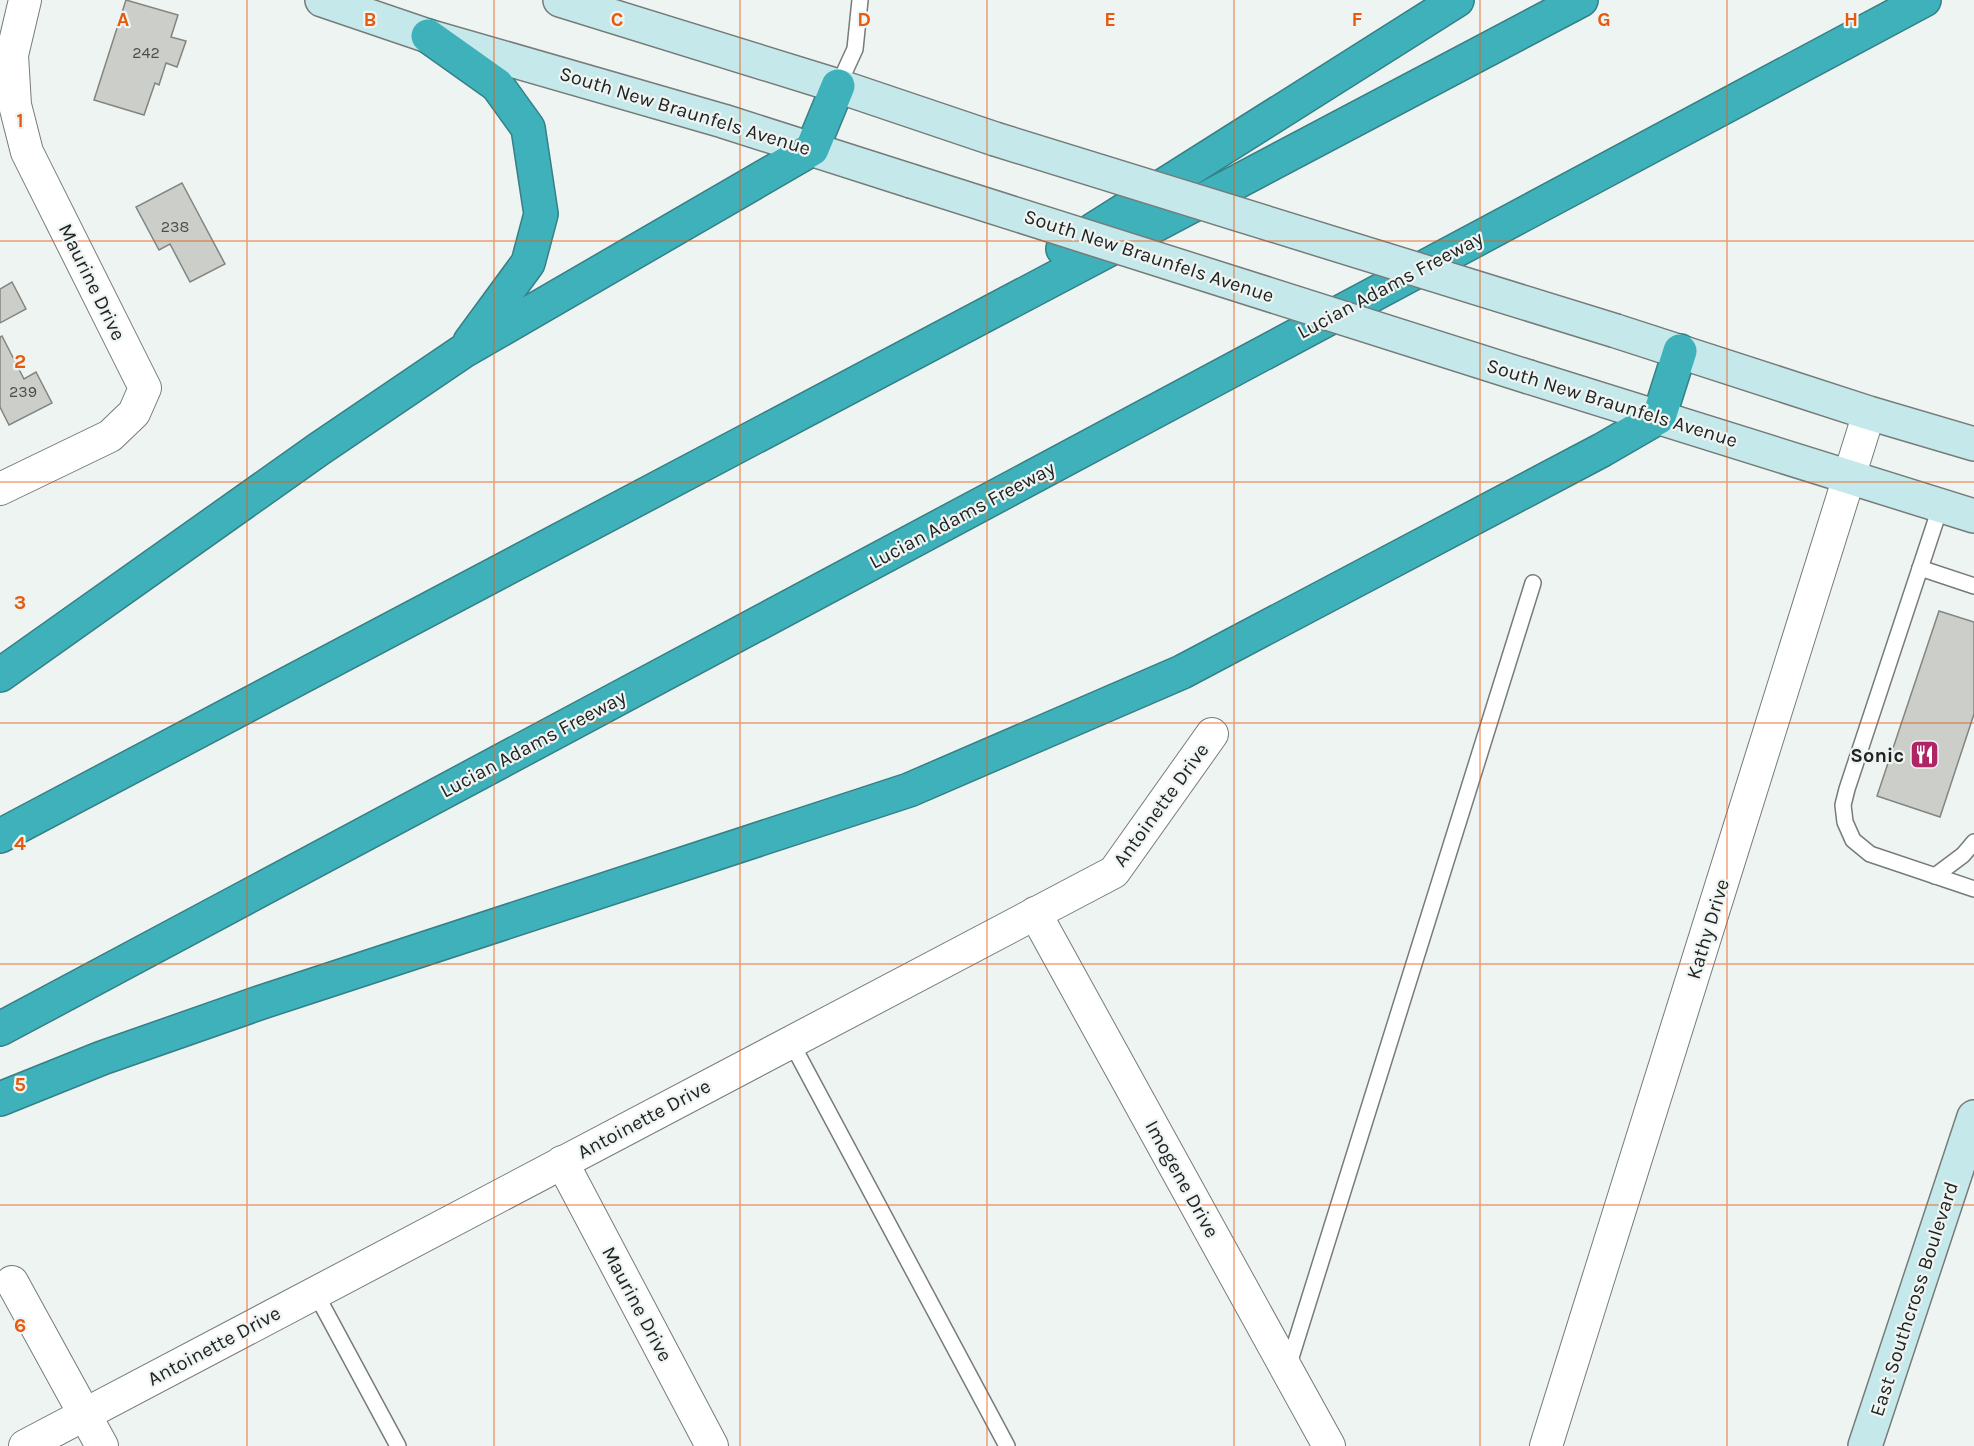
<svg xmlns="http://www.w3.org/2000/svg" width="1974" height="1446" font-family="Karla,sans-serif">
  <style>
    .building { fill: #cbcec9; stroke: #828580; stroke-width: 1.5 }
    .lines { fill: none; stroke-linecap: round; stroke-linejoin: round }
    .service-casing { stroke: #767c79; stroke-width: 18 }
    .minor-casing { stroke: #767c79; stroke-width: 34 }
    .secondary-casing { stroke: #767c79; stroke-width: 36 }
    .motorway-casing { stroke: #358086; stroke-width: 36 }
    .service { stroke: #fff; stroke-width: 15 }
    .minor { stroke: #fff; stroke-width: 32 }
    .secondary { stroke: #c5e8eb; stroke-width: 33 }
    .motorway { stroke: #3fb1bb; stroke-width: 33 }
    .secondary-bridge-casing { stroke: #767c79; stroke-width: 36; stroke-linecap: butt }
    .secondary-bridge { stroke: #c5e8eb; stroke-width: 33 }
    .grid { fill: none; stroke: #e8590c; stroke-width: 1.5; stroke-opacity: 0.55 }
    .labels { text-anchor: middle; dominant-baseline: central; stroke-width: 4.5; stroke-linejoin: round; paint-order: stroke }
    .number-label { font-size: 16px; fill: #4c4e4c }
    .street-label { font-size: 20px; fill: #222423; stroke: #eef4f2 }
    .poi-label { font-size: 20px; font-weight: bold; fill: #222423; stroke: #eef4f2; text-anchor: end }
    .grid-label { font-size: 20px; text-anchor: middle; font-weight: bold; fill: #e8590c; stroke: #eef4f2; stroke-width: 4.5; stroke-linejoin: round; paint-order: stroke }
  </style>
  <rect width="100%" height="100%" fill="#eef4f2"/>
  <g class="building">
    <polygon points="126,0 178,15 171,37 186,41 177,67 166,63 159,85 155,83 144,115 94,100"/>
    <polygon points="182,183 225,264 190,282 170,244 159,250 136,207"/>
    <polygon points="12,282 26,309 0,323 0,289"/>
    <polygon points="2,336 24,379 36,372 52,403 9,425 0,407 0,337"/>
    <polygon points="1939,611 1974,622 1974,714 1940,817 1877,796"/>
  </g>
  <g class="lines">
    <defs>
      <g id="service">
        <polyline points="838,86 855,49 860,0"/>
        <polyline points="1941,505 1847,789 1843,805 1845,822 1853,840 1870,854 1974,889"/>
        <polyline points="1920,568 1974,586"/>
        <polyline points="1935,876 1963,855 1974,842"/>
        <polyline points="791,1042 1007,1446"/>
        <polyline points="315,1292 398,1446"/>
        <polyline points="1288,1367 1533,583"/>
      </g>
      <g id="minor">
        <polyline points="0,489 110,436 134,413 145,388 27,152 15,105 12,55 25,0"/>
        <polyline points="1035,913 1329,1446"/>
        <polyline points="562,1162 712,1446"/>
        <polyline points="12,1282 102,1446"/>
        <polyline points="25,1446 1114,872 1212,734"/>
        <polyline points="1546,1446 1869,413"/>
      </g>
      <g id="secondary">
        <polyline points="322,0 428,36 723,121 911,181"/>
        <polyline points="560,0 838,86 995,139"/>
        <polyline points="1616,331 1869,413 1974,444"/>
        <polyline points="1529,377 1974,516"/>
        <polyline points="1865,1446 1974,1117"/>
      </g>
      <g id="motorway">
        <polyline points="428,36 497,85 528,128 541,214 528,263 470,342"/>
        <polyline points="1063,249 1457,0"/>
        <polyline points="0,675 319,449 462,352 812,149 838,86"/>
        <polyline points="0,836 1581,0"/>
        <polyline points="0,1029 1924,0"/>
        <polyline points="0,1099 102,1058 262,1002 909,790 1182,672 1602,450 1659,417 1680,351"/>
      </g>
    </defs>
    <use href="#service" class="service-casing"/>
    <use href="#minor" class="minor-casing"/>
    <use href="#secondary" class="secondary-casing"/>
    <use href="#motorway" class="motorway-casing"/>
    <use href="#service" class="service"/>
    <use href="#minor" class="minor"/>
    <use href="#secondary" class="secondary"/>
    <use href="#motorway" class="motorway"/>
    <defs>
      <g id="secondary-bridge">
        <polyline points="995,139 1616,331"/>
        <polyline points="911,181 1529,377"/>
      </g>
    </defs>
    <use href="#secondary-bridge" class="secondary-bridge-casing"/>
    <use href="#secondary-bridge" class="secondary-bridge"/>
  </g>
  <path class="grid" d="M247 0V1446M494 0V1446M740 0V1446M987 0V1446M1234 0V1446M1480 0V1446M1727 0V1446M0 241H1974M0 482H1974M0 723H1974M0 964H1974M0 1205H1974"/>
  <defs>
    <symbol id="restaurant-square" viewBox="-11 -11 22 22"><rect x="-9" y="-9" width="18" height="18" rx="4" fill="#ae2465" stroke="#eef4f2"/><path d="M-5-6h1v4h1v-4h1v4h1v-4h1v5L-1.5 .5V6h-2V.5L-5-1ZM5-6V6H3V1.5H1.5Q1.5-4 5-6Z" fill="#fff"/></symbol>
  </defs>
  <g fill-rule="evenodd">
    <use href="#restaurant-square" x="1908" y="738" width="33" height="33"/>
  </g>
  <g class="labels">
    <g class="number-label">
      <text x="146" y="52">242</text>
      <text x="175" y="226">238</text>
      <text x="23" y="391">239</text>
    </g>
    <g class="street-label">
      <text transform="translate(685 111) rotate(17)">South New Braunfels Avenue</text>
      <text transform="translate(1149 256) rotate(18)">South New Braunfels Avenue</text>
      <text transform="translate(92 282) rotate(64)">Maurine Drive</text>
      <text transform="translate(1390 285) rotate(-28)">Lucian Adams Freeway</text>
      <text transform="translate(1612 403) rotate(17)">South New Braunfels Avenue</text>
      <text transform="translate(962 515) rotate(-28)">Lucian Adams Freeway</text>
      <text transform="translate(533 744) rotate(-28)">Lucian Adams Freeway</text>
      <text transform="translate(1161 805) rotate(-54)">Antoinette Drive</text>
      <text transform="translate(1708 929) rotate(-73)">Kathy Drive</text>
      <text transform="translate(644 1119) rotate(-28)">Antoinette Drive</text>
      <text transform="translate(1182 1179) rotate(61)">Imogene Drive</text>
      <text transform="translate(1914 1299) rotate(-72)">East Southcross Boulevard</text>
      <text transform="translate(637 1304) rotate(62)">Maurine Drive</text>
      <text transform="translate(214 1346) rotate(-28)">Antoinette Drive</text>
    </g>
    <g class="poi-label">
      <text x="1904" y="755">Sonic</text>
    </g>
  </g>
  <g class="grid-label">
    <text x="123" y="26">A</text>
    <text x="370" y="26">B</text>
    <text x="617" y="26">C</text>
    <text x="864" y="26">D</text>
    <text x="1110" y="26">E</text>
    <text x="1357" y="26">F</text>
    <text x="1604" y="26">G</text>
    <text x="1851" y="26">H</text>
    <text x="20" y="127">1</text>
    <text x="20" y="368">2</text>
    <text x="20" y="609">3</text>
    <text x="20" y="850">4</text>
    <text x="20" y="1091">5</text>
    <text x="20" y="1332">6</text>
  </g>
</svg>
